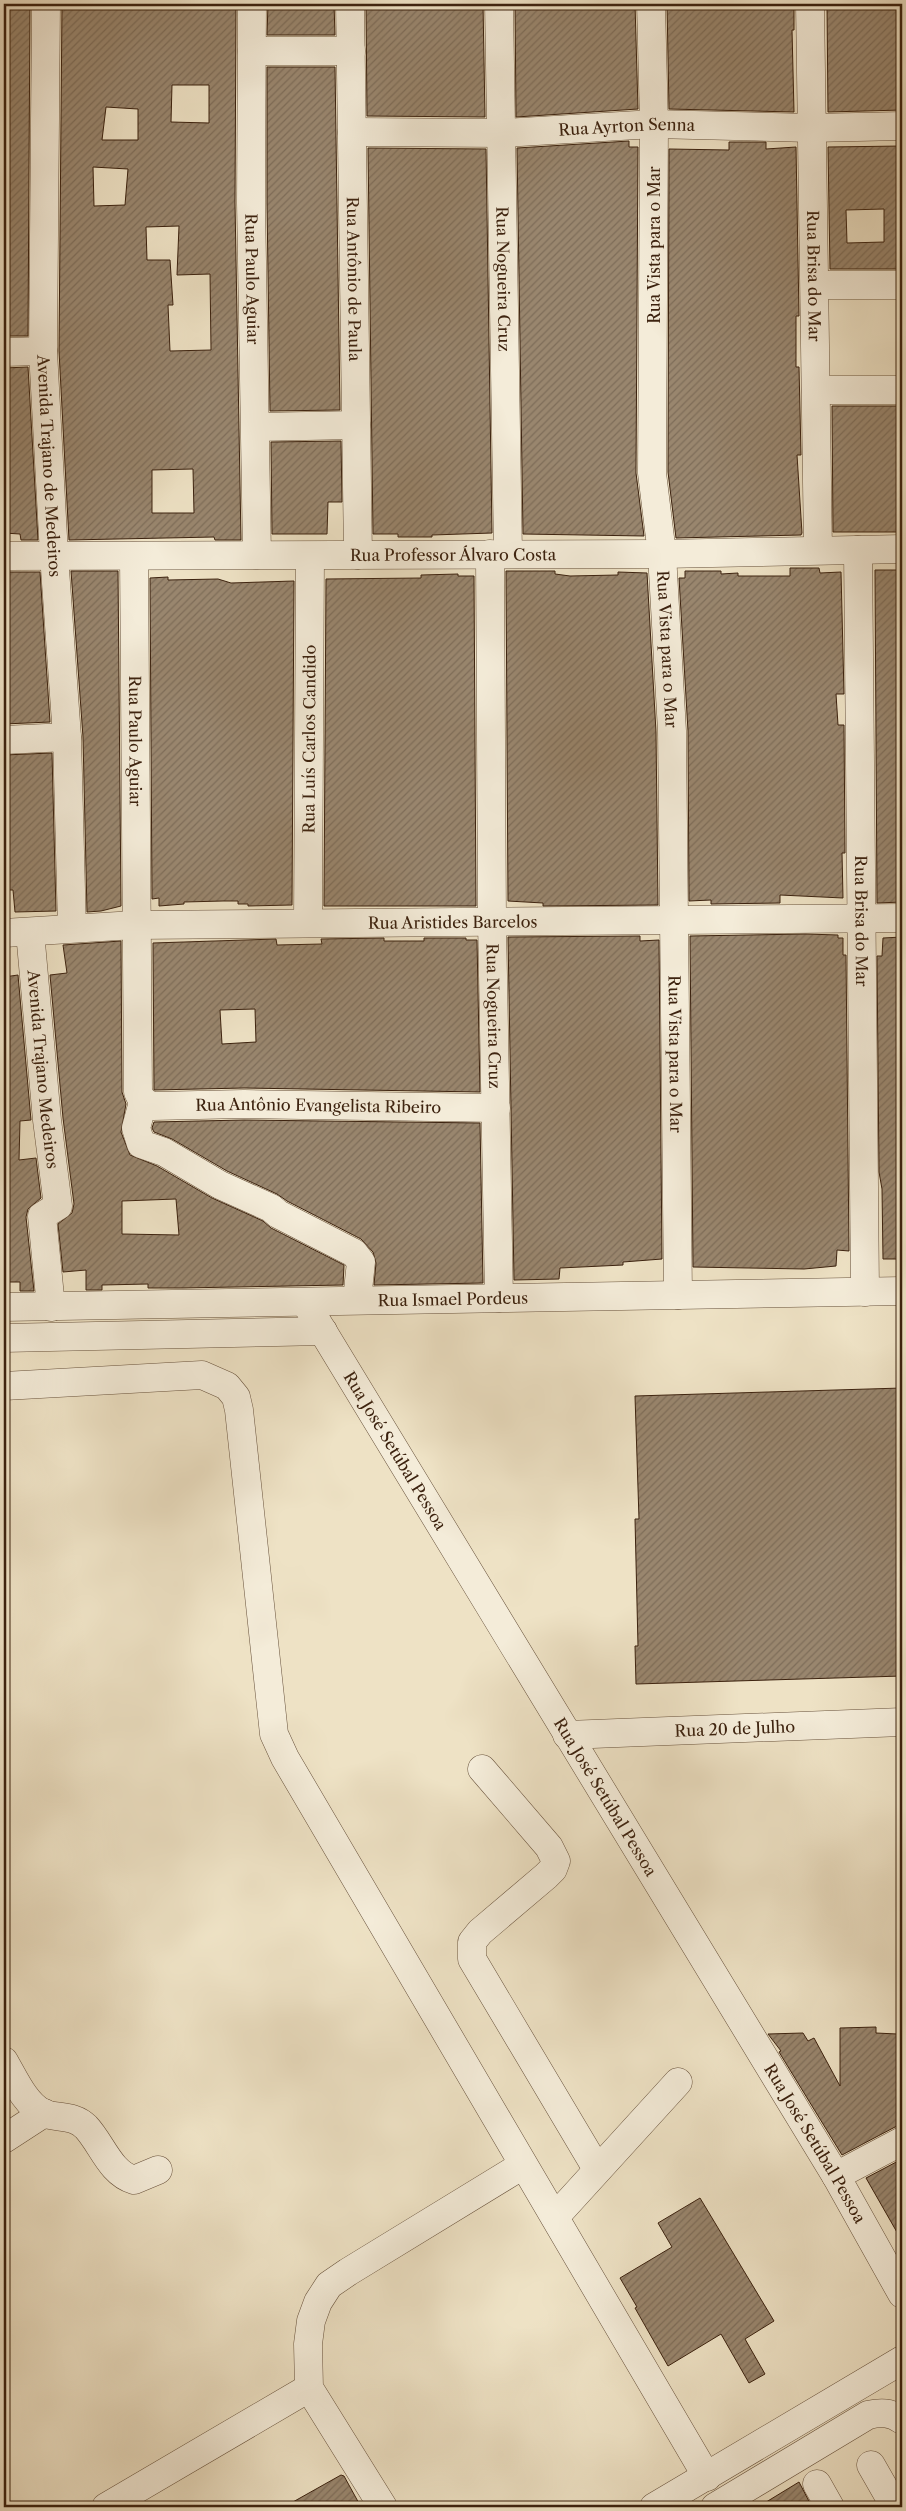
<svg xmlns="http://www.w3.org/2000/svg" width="906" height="2511" font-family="'Libre Caslon Text',serif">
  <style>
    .building { fill: url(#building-hatch); stroke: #3c220f; fill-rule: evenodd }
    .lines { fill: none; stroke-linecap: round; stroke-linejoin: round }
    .minor-casing { stroke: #68523c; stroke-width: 29 }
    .minor { stroke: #f4ecd9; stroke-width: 28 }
    .labels { text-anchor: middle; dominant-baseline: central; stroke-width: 4; stroke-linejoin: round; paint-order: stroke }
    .street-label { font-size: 16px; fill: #3c220f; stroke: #f4ecd9 }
  </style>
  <defs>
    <pattern id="building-hatch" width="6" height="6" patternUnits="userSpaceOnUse" patternTransform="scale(1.25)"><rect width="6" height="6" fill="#99866e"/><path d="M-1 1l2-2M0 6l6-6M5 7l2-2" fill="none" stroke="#7e6d59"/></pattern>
  </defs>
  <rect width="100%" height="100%" fill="#eee2c5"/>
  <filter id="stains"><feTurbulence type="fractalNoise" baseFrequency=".004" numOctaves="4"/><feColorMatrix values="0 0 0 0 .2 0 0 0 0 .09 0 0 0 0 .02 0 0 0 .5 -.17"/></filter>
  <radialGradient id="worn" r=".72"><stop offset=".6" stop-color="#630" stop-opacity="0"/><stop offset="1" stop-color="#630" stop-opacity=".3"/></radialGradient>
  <g class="building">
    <polygon points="4,4 30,4 28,336 4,336"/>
    <path d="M62 4H236L235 203 241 540H215L214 537 69 540 59 351ZM172 85H209V123L171 122ZM106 107 138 109V140H102ZM93 167 128 169 125 205 94 206ZM179 226 177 275 210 274 211 350 170 351 168 305H173L170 260H147L146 227ZM193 469 194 513H152V470Z"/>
    <polygon points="268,4 334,4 335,35 267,35"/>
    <polygon points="366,4 483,4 485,117 367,116"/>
    <polygon points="515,4 546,4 546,7 589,8 589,4 635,4 638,109 516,117"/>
    <polygon points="667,4 792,4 794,6 794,30 792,30 794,112 669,109"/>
    <polygon points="827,4 902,4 902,110 828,112"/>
    <polygon points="267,67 335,67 340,410 270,411 267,203"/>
    <polygon points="629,141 629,147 638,147 636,473 644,536 523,534 517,148"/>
    <polygon points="729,142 766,142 766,149 796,147 799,316 796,316 796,367 799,367 801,455 797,455 802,533 801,535 676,538 668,472 669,149 729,150"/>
    <path d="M902 146V269H830L828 147ZM884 209V242L847 243 846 210Z"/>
    <polygon points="368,148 486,149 492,533 432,535 432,537 398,537 398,534 373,534"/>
    <polygon points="28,367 38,540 21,540 20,534 4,533 4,368"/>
    <polygon points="832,406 902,406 902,532 833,532"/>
    <polygon points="341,441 342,502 328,502 327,534 272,534 271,442"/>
    <polygon points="790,568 819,568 820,573 841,572 844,694 836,694 838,725 844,725 845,853 842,853 843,898 780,895 780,903 711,904 711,900 689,901 688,731 679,578 685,578 685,571 721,571 721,574 738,573 738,576 790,576"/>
    <polygon points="875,570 902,570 902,902 877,903"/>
    <polygon points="71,571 118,571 121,906 101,911 87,912 83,737"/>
    <polygon points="506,571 555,571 555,574 570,576 618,575 618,572 647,573 656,732 658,905 543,906 543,903 508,901"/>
    <polygon points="4,572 40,572 50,722 4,724"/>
    <polygon points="458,574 458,576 474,576 476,906 324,906 326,579 421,578 421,575"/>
    <polygon points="168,577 168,580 218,579 231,583 294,581 292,905 248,906 248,904 238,904 238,901 223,901 184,902 184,904 159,906 159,898 152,899 150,578"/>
    <polygon points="52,753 56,911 15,912 13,890 4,890 4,755"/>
    <polygon points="806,934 838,935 838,938 843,938 843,955 846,955 849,1251 837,1250 836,1266 804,1269 693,1267 690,936"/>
    <polygon points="640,936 640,941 659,940 662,1259 623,1262 623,1265 560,1268 559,1279 514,1280 508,937"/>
    <polygon points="902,937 902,1259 883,1259 882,1189 879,1172 877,956 882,956 883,938"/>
    <path d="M384 938V941H424V938H466V940H477L480 1092 244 1088 154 1090 153 943 276 939 277 945 322 944 321 939ZM255 1009 256 1042 222 1044 220 1010Z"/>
    <path d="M121 941 122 1092 126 1104 121 1132 130 1155 157 1166 212 1198 263 1221 271 1228 344 1265 343 1285 182 1288H148V1284L102 1285V1290H86V1270L63 1272 58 1224 72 1213 74 1204 63 1118 50 975 67 973 63 945ZM176 1199 179 1235 122 1234V1201Z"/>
    <polygon points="18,975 31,1120 20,1121 19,1160 36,1158 41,1198 28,1209 26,1217 34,1291 20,1291 20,1282 4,1282 4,977"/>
    <polygon points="244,1120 480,1123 483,1283 374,1285 376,1263 373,1252 361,1239 287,1201 277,1194 227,1171 172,1139 154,1132 152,1128 154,1122"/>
    <polygon points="902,1388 902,1676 636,1684 635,1646 638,1646 635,1519 639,1519 635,1396"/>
    <polygon points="876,2027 876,2033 897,2034 898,2062 902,2061 902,2125 895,2127 842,2155 779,2052 781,2051 768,2034 803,2033 808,2041 814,2038 840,2086 840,2028"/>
    <polygon points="902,2159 902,2241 866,2178"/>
    <polygon points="700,2198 774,2321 745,2339 765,2374 749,2383 721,2334 668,2366 635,2308 637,2307 620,2278 672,2247 658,2223"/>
    <polygon points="341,2475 344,2476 361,2507 284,2507"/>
    <polygon points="799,2482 812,2507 758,2507"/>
  </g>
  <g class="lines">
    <defs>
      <g id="minor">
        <path id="s1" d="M46 4 43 351 54 555 67 737 72 928"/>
        <path id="s2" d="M252 4 251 203 257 555"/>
        <path id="s3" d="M350 4 358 555"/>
        <path id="s4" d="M499 4 508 553"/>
        <path id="s5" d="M651 4 654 124 652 473 662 554 672 731 678 1295"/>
        <path id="s6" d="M810 4 818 550"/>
        <polyline points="252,51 351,51"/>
        <path id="s7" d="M352 132 503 133 654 124 811 128 902 126"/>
        <polyline points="815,285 902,285"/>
        <polyline points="4,352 43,351"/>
        <polyline points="816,390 902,390"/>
        <polyline points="256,427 356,425"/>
        <path id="s8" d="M858 550 865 1292"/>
        <path id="s9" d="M490 554 492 922 499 1298"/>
        <path id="s10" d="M4 556 662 554 902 549"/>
        <path id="s11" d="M134 556 138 1092 143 1102 136 1128 141 1144 164 1152 220 1185 271 1208 278 1214 354 1253 361 1262 357 1300"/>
        <polyline points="4,740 67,737"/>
        <path id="s12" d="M308 923 310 556"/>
        <path id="s13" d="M30 932 47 1120 58 1206 42 1216 51 1307"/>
        <path id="s14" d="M4 933 135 925 902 918"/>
        <path id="s15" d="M143 1102 153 1106 244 1104 496 1108"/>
        <path id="s16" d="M305 1302 836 2176 902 2294"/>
        <path id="s17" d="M4 1307 902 1291"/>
        <polyline points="4,1338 323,1331"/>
        <polyline points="4,1386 202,1375 227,1386 236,1397 239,1410 274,1734 285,1758 707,2477"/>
        <path id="s18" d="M567 1735 902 1722"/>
        <polyline points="482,1769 549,1847 556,1861 553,1869 546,1876 480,1932 472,1942 472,1959 597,2169"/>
        <path d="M4 2061C14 2078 25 2104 43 2113 57 2119 73 2114 86 2127 102 2144 110 2173 134 2180L158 2170"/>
        <polyline points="4,2139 44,2113"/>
        <polyline points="836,2176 902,2141"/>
        <polyline points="555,2217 678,2082"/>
        <polyline points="871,2465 895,2507"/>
        <polyline points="817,2484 830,2507"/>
        <polyline points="106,2507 309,2388"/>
        <polyline points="383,2507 309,2388 308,2344 311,2321 318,2302 329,2285 348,2272 523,2165"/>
        <polyline points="654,2507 902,2360"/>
        <path d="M715 2507 868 2415C881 2412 890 2412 902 2420"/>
      </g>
    </defs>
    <use href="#minor" class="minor-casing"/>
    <use href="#minor" class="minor"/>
  </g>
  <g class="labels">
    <g class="street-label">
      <text stroke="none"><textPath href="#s7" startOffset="275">Rua Ayrton Senna</textPath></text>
      <text transform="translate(654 245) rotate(-90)">Rua Vista para o Mar</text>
      <text stroke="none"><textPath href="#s6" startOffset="272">Rua Brisa do Mar</textPath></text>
      <text stroke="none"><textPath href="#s2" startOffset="275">Rua Paulo Aguiar</textPath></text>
      <text stroke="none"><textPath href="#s3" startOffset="275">Rua Antônio de Paula</textPath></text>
      <text stroke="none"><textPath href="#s4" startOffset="275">Rua Nogueira Cruz</textPath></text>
      <text stroke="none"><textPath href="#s1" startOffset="462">Avenida Trajano de Medeiros</textPath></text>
      <text stroke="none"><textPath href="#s10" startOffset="449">Rua Professor Álvaro Costa</textPath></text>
      <text stroke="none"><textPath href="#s5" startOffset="646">Rua Vista para o Mar</textPath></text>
      <text stroke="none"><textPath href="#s11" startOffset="185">Rua Paulo Aguiar</textPath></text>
      <text stroke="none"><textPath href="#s12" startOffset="184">Rua Luís Carlos Candido</textPath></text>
      <text stroke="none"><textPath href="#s8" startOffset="371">Rua Brisa do Mar</textPath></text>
      <text stroke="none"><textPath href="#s14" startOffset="449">Rua Aristides Barcelos</textPath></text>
      <text stroke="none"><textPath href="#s9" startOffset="462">Rua Nogueira Cruz</textPath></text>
      <text stroke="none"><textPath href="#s5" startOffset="1051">Rua Vista para o Mar</textPath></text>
      <text stroke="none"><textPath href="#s13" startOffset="138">Avenida Trajano Medeiros</textPath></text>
      <text stroke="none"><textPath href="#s15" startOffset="176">Rua Antônio Evangelista Ribeiro</textPath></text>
      <text stroke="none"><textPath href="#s17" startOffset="449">Rua Ismael Pordeus</textPath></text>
      <text stroke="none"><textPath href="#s16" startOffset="174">Rua José Setúbal Pessoa</textPath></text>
      <text stroke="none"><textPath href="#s18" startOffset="168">Rua 20 de Julho</textPath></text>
      <text stroke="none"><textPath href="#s16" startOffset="579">Rua José Setúbal Pessoa</textPath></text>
      <text stroke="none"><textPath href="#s16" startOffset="984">Rua José Setúbal Pessoa</textPath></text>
    </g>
  </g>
  <rect width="906" height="2511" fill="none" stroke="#eee2c5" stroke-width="20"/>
  <rect x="5" y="5" width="896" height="2501" fill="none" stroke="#3c220f" stroke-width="2.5"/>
  <rect x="10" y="10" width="886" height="2491" fill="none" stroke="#3c220f"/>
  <rect width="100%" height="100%" filter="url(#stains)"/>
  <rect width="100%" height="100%" fill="url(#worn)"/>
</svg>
